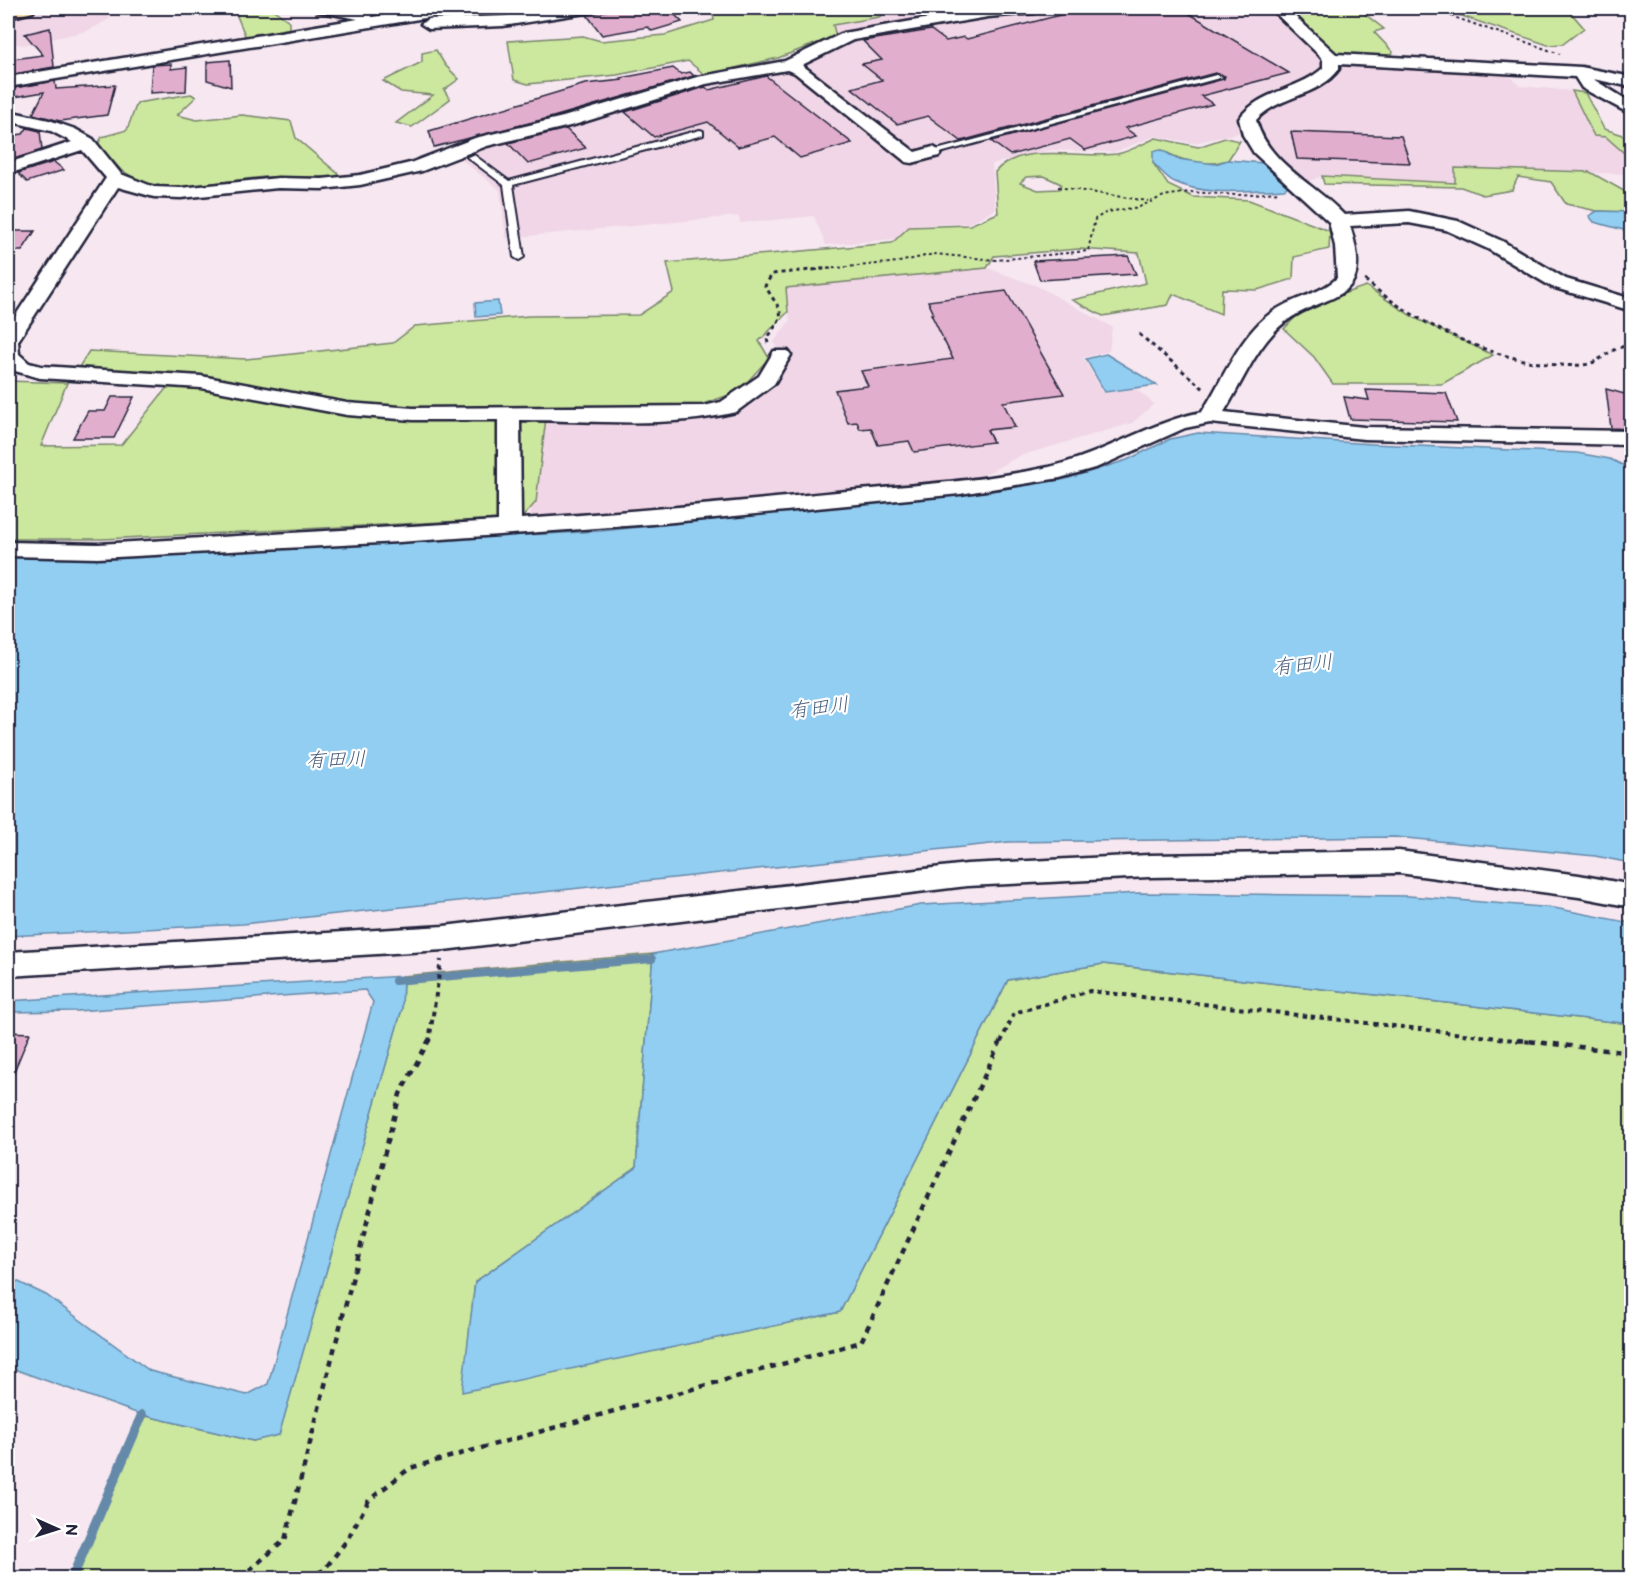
<svg xmlns="http://www.w3.org/2000/svg" width="1639" height="1586" font-family="'Balsamiq Sans','Klee One',sans-serif">
  <style>
    .built { fill: #f0d6e6 }
    .green { fill: #cce79e; stroke: #77846c; stroke-width: 1.5; fill-rule: evenodd }
    .water { fill: #92cef2; stroke: #6589a9; stroke-width: 1.5 }
    .lines { fill: none; stroke-linecap: round; stroke-linejoin: round }
    .stream-far1 { stroke: #6589a9; stroke-width: 8 }
    .stream { stroke: #6589a9; stroke-width: 10 }
    .building { fill: #e1afcd; stroke: #22223b; stroke-width: 1.5 }
    .lane-casing { stroke: #22223b; stroke-width: 4 }
    .street-casing { stroke: #22223b; stroke-width: 5 }
    .highway-casing { stroke: #22223b; stroke-width: 5 }
    .path-far3 { stroke: #22223b; stroke-width: 2; stroke-dasharray: 3 3; stroke-linecap: butt }
    .path-far2 { stroke: #22223b; stroke-width: 3; stroke-dasharray: 4 4; stroke-linecap: butt }
    .path-far1 { stroke: #22223b; stroke-width: 4; stroke-dasharray: 4.5 4.5; stroke-linecap: butt }
    .path { stroke: #22223b; stroke-width: 4.5; stroke-dasharray: 6 6; stroke-linecap: butt }
    .lane { fill: #fff; fill-rule: evenodd }
    .street { fill: #fff; fill-rule: evenodd }
    .highway { fill: #fddcac; fill-rule: evenodd }
    .labels { text-anchor: middle; dominant-baseline: central; stroke-width: 4.5; stroke-linejoin: round; paint-order: stroke }
    .water-label { font-size: 20px; font-style: italic; fill: #495e7b; stroke: #fff }
  </style>
  <rect width="100%" height="100%" fill="#f6e7f0"/>
  <filter id="ink" filterUnits="userSpaceOnUse"><feTurbulence type="fractalNoise" baseFrequency=".0167" numOctaves="2"/><feDisplacementMap in="SourceGraphic" scale="12" xChannelSelector="R" yChannelSelector="G"/><feConvolveMatrix kernelMatrix="1 2 1 2 8 2 1 2 1" color-interpolation-filters="sRGB"/></filter>
  <g filter="url(#ink)">
    <g class="built">
      <polygon points="51,8 95,8 111,18 87,31 23,45 12,43 12,28 8,28 8,19"/>
      <polygon points="891,8 1025,8 992,10 836,36 833,25 879,17"/>
      <polygon points="1053,8 1271,8 1322,56 1324,68 1316,77 1248,104 1240,118 1238,133 1193,143 1155,136 1114,152 1052,150 992,164 995,209 970,223 919,225 904,238 826,245 814,216 741,223 738,216 506,238 500,190 457,156 494,142 716,80 785,71 850,38 982,15 1016,14"/>
      <polygon points="1344,64 1507,73 1520,86 1572,91 1594,136 1606,137 1631,159 1631,174 1456,168 1456,183 1322,176 1307,182 1269,151 1258,130 1258,118 1268,108 1335,80"/>
      <polygon points="987,268 1037,286 1112,327 1109,351 1083,358 1104,393 1136,389 1154,404 1132,423 1019,456 978,478 643,512 531,520 525,421 693,420 741,411 788,362 774,342 790,321 786,288"/>
    </g>
    <g class="green">
      <polygon points="243,8 271,8 289,21 289,32 247,40 237,16"/>
      <polygon points="721,8 891,8 879,17 833,25 836,36 778,58 705,75 688,61 617,75 528,84 514,80 508,41 583,36 601,41 665,35 714,20 712,9"/>
      <polygon points="1290,8 1357,8 1384,29 1374,32 1393,52 1391,58 1339,55 1290,11"/>
      <polygon points="1438,8 1552,8 1572,14 1584,28 1563,44 1548,45"/>
      <polygon points="436,50 445,65 459,79 444,90 450,99 412,127 396,123 433,95 401,92 383,81 422,62 422,53"/>
      <polygon points="1572,91 1585,93 1604,129 1620,134 1631,142 1631,159 1606,137 1594,136"/>
      <polygon points="191,94 196,97 177,115 197,120 242,115 291,121 296,138 342,177 264,177 173,188 141,182 121,170 98,144 102,137 127,130 137,103"/>
      <path d="M1156 138 1198 147 1225 138 1240 141 1228 160C1206 167 1182 162 1162 150L1153 163 1168 185 1193 197 1249 200 1330 231 1329 249 1294 257 1293 279 1257 290 1222 289 1221 314 1173 294 1168 305 1103 316 1072 300 1146 283 1139 253 1079 249 994 256 987 268 786 288 788 312 759 341 769 358 738 392 697 406 547 409 536 502 522 518 103 539H8V381L67 383 41 446 121 445 177 375 79 367 89 351 246 359 393 343 415 326 529 316 639 315 674 292 667 263 892 243 909 227 970 225 998 213 995 172C1021 141 1082 159 1117 154 1129 152 1144 143 1156 138ZM1044 176 1061 184 1059 189 1038 190 1020 183 1026 177Z"/>
      <polygon points="1455,168 1590,172 1631,195 1631,212 1597,211 1566,204 1551,182 1518,177 1512,190 1483,195 1461,187 1324,184 1322,176 1455,183"/>
      <polygon points="1366,286 1413,317 1493,355 1442,384 1333,384 1314,357 1284,329 1305,307"/>
      <polygon points="653,954 636,1168 475,1282 463,1391 840,1312 1008,980 1103,964 1631,1024 1631,1578 72,1578 142,1415 253,1441 279,1434 402,1009 403,976"/>
    </g>
    <g class="water">
      <path d="M1162 150 1177 159 1215 164 1228 160 1263 163 1290 185 1284 189C1250 190 1207 197 1175 182 1167 179 1160 169 1153 163V151Z"/>
      <polygon points="1597,211 1631,212 1631,232 1594,222 1589,216"/>
      <polygon points="498,301 500,315 476,317 475,303"/>
      <polygon points="1106,354 1157,385 1105,392 1086,359"/>
      <polygon points="1198,433 1372,444 1577,453 1610,459 1631,469 1631,863 1595,856 1395,837 1009,842 243,924 8,936 8,557 85,558 601,531 985,492 1066,479 1127,460 1170,439"/>
      <polygon points="1139,893 1409,896 1554,908 1631,923 1631,1024 1103,964 1008,980 840,1312 462,1392 475,1282 636,1168 653,954 921,905"/>
      <polygon points="403,976 402,1009 279,1435 253,1441 142,1415 8,1367 8,1277 46,1295 150,1371 247,1395 268,1384 373,1002 365,990 77,1011 8,1012 8,1001"/>
    </g>
    <g class="lines">
      <polyline class="stream-far1" points="395,981 652,959"/>
      <polyline class="stream" points="72,1578 142,1415"/>
    </g>
    <g class="building">
      <polygon points="618,8 668,8 682,22 652,31 648,27 602,35 587,15"/>
      <polygon points="1087,8 1180,8 1289,73 1201,96 1213,104 1125,128 1136,136 1085,150 1070,139 1010,155 991,141 1224,79 1225,76 1215,73 961,141 928,116 897,124 852,88 882,80 862,64 882,60 863,41 931,30 946,41 964,37 967,39"/>
      <polygon points="50,28 54,67 8,75 14,72 13,59 43,55 25,34"/>
      <polygon points="230,60 231,87 207,80 207,62"/>
      <polygon points="171,64 171,69 187,67 186,91 150,93 152,65"/>
      <polygon points="673,68 681,74 690,72 694,76 553,117 434,147 429,131 585,84 622,80 621,78"/>
      <polygon points="766,76 852,143 800,158 775,137 738,147 708,122 654,137 625,112 705,87 709,90"/>
      <polygon points="55,81 56,89 115,85 107,115 60,121 33,114 44,92 8,98 8,89"/>
      <polygon points="27,128 40,131 42,150 11,160 9,136 23,134"/>
      <polygon points="566,129 586,148 528,164 508,143"/>
      <polygon points="1291,132 1401,136 1410,163 1297,159"/>
      <polygon points="54,162 64,170 27,182 18,173"/>
      <polygon points="8,231 35,231 22,251 8,251"/>
      <polygon points="1128,256 1136,274 1040,280 1033,261"/>
      <polygon points="1006,291 1064,394 1003,402 1015,427 987,430 993,442 914,452 909,441 878,445 871,428 860,429 857,422 848,423 835,390 868,386 861,371 953,359 931,314 934,314 928,301"/>
      <polygon points="1606,389 1632,396 1632,429 1611,428"/>
      <polygon points="1366,390 1446,393 1457,422 1350,419 1344,397 1369,400"/>
      <polygon points="112,397 134,397 114,438 73,438 88,411 105,411"/>
      <polygon points="8,1032 30,1033 8,1086"/>
    </g>
    <g class="lines">
      <defs>
        <g id="lane">
          <polygon points="1216,75 1223,77 936,154 929,152"/>
          <polygon points="700,130 703,131 703,135 513,185 524,257 519,260 514,257 504,185 467,157 474,155 509,181"/>
        </g>
        <g id="street">
          <polygon points="314,8 344,8 370,13 372,17 430,8 463,8 455,13 8,87 8,77 358,19 317,11"/>
          <polygon points="559,8 593,8 585,13 503,26 429,29 421,24 429,19 503,16"/>
          <path d="M987 8H1043L1035 13 988 17 853 40 802 65 915 152 933 147 942 152 939 156 912 163 906 162 795 73 787 70 706 84 574 125 487 146 422 171 360 185 322 189 278 188 181 198 154 197 118 187 18 341 19 354 29 363 41 366 201 376 347 403 413 408 704 406 721 402 759 376 774 351H788L791 355 774 384 736 412C667 429 590 420 520 420L521 519C630 512 738 502 847 491 914 485 983 481 1049 467 1103 455 1149 422 1202 412 1223 380 1239 336 1271 313 1291 298 1319 295 1337 278L1335 246 1329 222 1254 153 1243 135 1239 119C1259 90 1298 91 1323 68V60L1319 55 1270 8H1286L1336 54 1581 67 1632 77V87L1593 79 1632 103V115L1582 88 1575 77 1339 64V69C1319 97 1279 95 1256 120 1268 164 1314 183 1344 215L1409 211 1458 221 1502 241 1566 279 1632 299V311L1552 287 1488 249 1446 230 1409 223 1350 226C1378 313 1318 287 1275 331 1253 354 1241 385 1224 412L1364 427 1632 431V445L1364 439 1210 423 1185 428 1098 467 1060 478 960 494 653 524 399 542 98 558 8 556V542L98 544 498 521V420H413L347 415 201 388 40 378 15 371 8 365V327L106 178 82 150 8 174V163L72 142 51 131 8 121V111L49 120 75 129 93 139 121 174 154 187 181 188 278 178 322 179 360 175 410 163 475 138 563 117 697 77 785 61 843 33Z"/>
          <polygon points="1399,851 1579,875 1632,885 1632,907 1579,897 1399,873 1149,877 967,886 444,950 8,976 8,952 444,926 967,864 1149,855"/>
        </g>
        <polygon id="highway" points="8,8 35,8 33,12 8,18"/>
      </defs>
      <use href="#lane" class="lane-casing"/>
      <use href="#street" class="street-casing"/>
      <use href="#highway" class="highway-casing"/>
      <g class="path-far3">
        <polyline points="1428,8 1560,54"/>
        <polyline points="1058,187 1148,201"/>
        <polyline points="815,270 899,262 934,254 996,260 1088,251 1095,219 1107,212 1139,207 1164,196 1189,192 1237,195 1280,192"/>
      </g>
      <g class="path-far2">
        <path d="M1365 280C1419 327 1510 370 1582 365 1602 364 1609 345 1632 346"/>
        <polyline points="1139,334 1204,389"/>
        <polyline points="768,343 767,339 781,317 779,308 765,286 772,274 831,268"/>
      </g>
      <g class="path-far1">
        <polyline points="429,1042 441,960"/>
        <polyline points="1001,1042 1014,1013 1090,991 1532,1042"/>
      </g>
      <g class="path">
        <polyline points="1518,1040 1632,1053"/>
        <polyline points="240,1578 285,1540 400,1094 429,1040"/>
        <polyline points="307,1578 324,1570 347,1540 369,1500 410,1468 861,1342 1001,1040"/>
      </g>
      <use href="#lane" class="lane"/>
      <use href="#street" class="street"/>
      <use href="#highway" class="highway"/>
    </g>
  </g>
  <g class="labels">
    <g class="water-label">
      <text transform="translate(1303 665) rotate(-6)">有田川</text>
      <text transform="translate(819 708) rotate(-7)">有田川</text>
      <text transform="translate(336 760) rotate(-2)">有田川</text>
    </g>
  </g>
  <rect width="1639" height="1586" fill="none" stroke="#fff" stroke-width="30"/>
  <rect x="15" y="15" width="1609" height="1556" fill="none" stroke="#22223b" stroke-width="2" filter="url(#ink)"/>
  <g transform="translate(57 1529) rotate(93)" stroke="#ffffff" stroke-width="4.5" paint-order="stroke">
  <path d="M0-4.5L10 22L0 15L-10 22Z" fill="#22223b"/>
  <text y="-9" font-size="16" font-weight="bold" text-anchor="middle" fill="#22223b">N</text>
  </g>
</svg>
